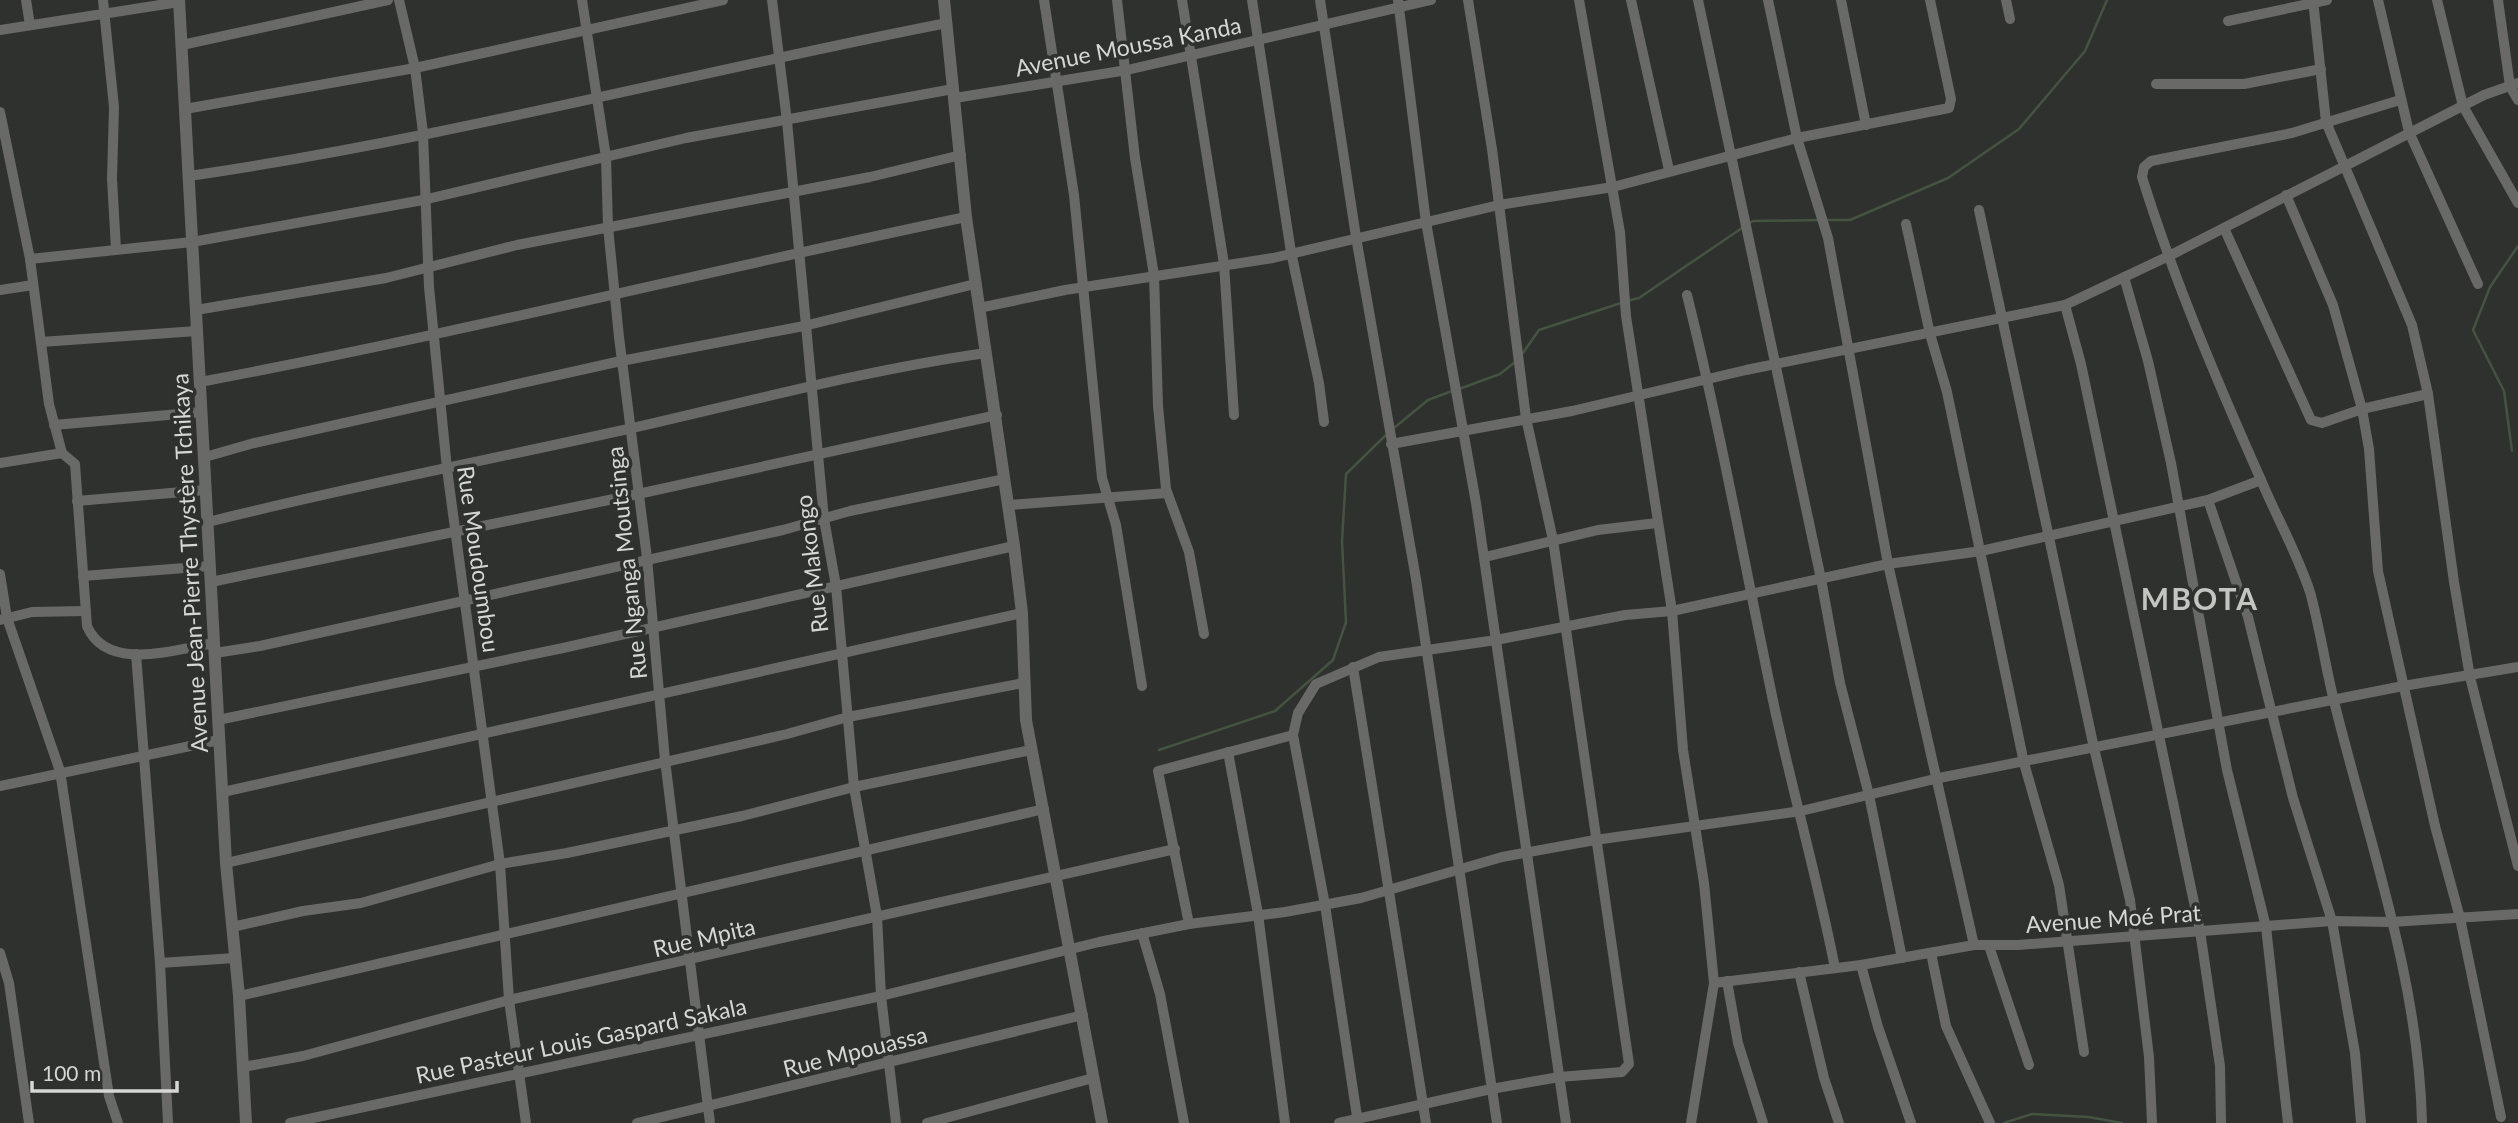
<svg xmlns="http://www.w3.org/2000/svg" width="2518" height="1123" font-family="Lato,sans-serif">
  <style>
    .lines { fill: none; stroke-linecap: round; stroke-linejoin: round }
    .stream { stroke: #445440; stroke-width: 2.5 }
    .minor { stroke: #696a68; stroke-width: 10 }
    .tertiary { stroke: #696a68; stroke-width: 12 }
    .labels { text-anchor: middle; dominant-baseline: central; stroke-width: 7; stroke-linejoin: round; paint-order: stroke }
    .street-label { font-size: 23px; fill: #d6d7d5; stroke: #2e312d }
    .district-label { font-size: 30px; font-weight: bold; letter-spacing: 2px; fill: #c2c5c0; stroke: #2e312d }
  </style>
  <rect width="100%" height="100%" fill="#2e312d"/>
  <g class="lines">
    <g class="stream">
      <polyline points="1827,220 1850,220 1948,178 2019,129 2085,51 2107,0"/>
      <polyline points="1748,224 1753,221 1820,220"/>
      <polyline points="1627,301 1639,298 1742,228"/>
      <polyline points="1520,357 1539,330 1621,303"/>
      <polyline points="1459,389 1500,374 1515,362"/>
      <polyline points="1394,428 1428,400 1452,391"/>
      <polyline points="2512,451 2504,391 2473,330 2490,287 2518,246"/>
      <polyline points="1159,750 1275,711 1333,660 1346,622 1342,541 1346,474 1386,435"/>
      <polyline points="2004,1123 2032,1114 2088,1117 2122,1123"/>
    </g>
    <g class="minor">
      <polyline points="26,0 30,25"/>
      <polyline points="103,0 114,107 112,179 116,249"/>
      <polyline points="399,0 415,68 423,133 429,287 447,469 500,864 509,1000 526,1123"/>
      <polyline points="582,0 606,157 608,227 619,337 647,558 665,760 710,1123"/>
      <polyline points="772,0 787,121 824,519 836,586 854,787 877,916 881,996 896,1123"/>
      <polyline points="1044,0 1074,195 1102,478 1116,525 1142,686"/>
      <polyline points="1117,0 1135,158 1154,275 1158,406 1166,489 1189,552 1204,634"/>
      <polyline points="1182,0 1224,264 1234,415"/>
      <polyline points="1252,0 1291,252 1319,383 1324,422"/>
      <polyline points="1320,0 1356,237 1416,579 1497,1123"/>
      <polyline points="1398,0 1426,222 1476,503 1566,1123"/>
      <polyline points="1579,0 1620,232 1626,316 1672,611 1683,750 1704,883 1714,983 1691,1123"/>
      <polyline points="1631,0 1669,170"/>
      <polyline points="1698,0 1821,579 1840,683 1869,795 1902,958"/>
      <polyline points="1768,0 1797,138 1828,238 1888,564 1974,945"/>
      <polyline points="1841,0 1866,125"/>
      <polyline points="2006,0 2010,19"/>
      <polyline points="2313,0 2326,122 2412,325 2428,394 2454,582 2470,677 2518,866"/>
      <polyline points="2378,0 2409,132 2478,284"/>
      <polyline points="2437,0 2463,106 2518,203"/>
      <polyline points="2498,0 2510,86 2518,100"/>
      <polyline points="2228,21 2327,0"/>
      <polyline points="0,30 179,2"/>
      <polyline points="182,45 388,0"/>
      <polyline points="2156,84 2244,84 2321,69"/>
      <polyline points="955,98 1127,70 1431,0"/>
      <path d="M2400 100 2292 133 2151 161 2144 167 2142 177C2174 280 2217 381 2261 480 2277 518 2297 553 2310 592 2320 628 2325 665 2334 701 2368 840 2419 979 2422 1123"/>
      <polyline points="185,109 415,68 723,0"/>
      <path d="M0 112 30 259 49 404 62 453 75 464 87 626C107 673 176 649 214 643"/>
      <path d="M189 176C444 139 694 72 947 23"/>
      <polyline points="2286,195 2333,305 2362,409 2369,449 2378,571 2435,826 2460,918 2501,1117"/>
      <polyline points="1979,210 2094,748 2130,900 2149,1057 2152,1123"/>
      <polyline points="1906,224 1930,334 1947,392 2024,763 2059,885 2084,1052"/>
      <polyline points="2224,228 2311,420 2322,423 2362,409 2428,394"/>
      <polyline points="30,259 192,242 423,200 686,138 953,89"/>
      <polyline points="2124,277 2148,361 2171,463 2227,770 2266,927 2288,1123"/>
      <polyline points="0,290 33,285"/>
      <path d="M1687 295C1721 432 1746 572 1775 710 1794 797 1818 881 1835 968"/>
      <polyline points="2065,305 2081,364 2200,931 2220,1066 2221,1123"/>
      <polyline points="979,308 1065,290 1273,258 1499,205 1613,187 1797,138 1949,108 1951,99 1930,0"/>
      <polyline points="196,310 386,278 517,245 870,177 961,155"/>
      <polyline points="41,342 197,331"/>
      <path d="M200 382C457 334 710 270 966 217"/>
      <polyline points="54,425 202,412"/>
      <polyline points="1391,444 1572,411 1746,370 2065,305 2171,255 2484,95 2518,83"/>
      <polyline points="205,457 254,443 621,361 804,326 975,284"/>
      <polyline points="0,463 62,453"/>
      <polyline points="2208,500 2248,617 2293,798 2332,921 2355,1053 2361,1123"/>
      <polyline points="77,501 206,490"/>
      <polyline points="1010,505 1167,493"/>
      <path d="M208 522C347 487 488 460 628 429 747 402 865 370 986 353"/>
      <polyline points="1485,557 1598,530 1657,523"/>
      <polyline points="0,574 7,618 60,771 109,1096 118,1123"/>
      <polyline points="83,576 210,566"/>
      <polyline points="211,582 638,494 997,415"/>
      <polyline points="0,620 32,612 86,611"/>
      <polyline points="215,653 260,646 783,530 850,511 1005,479"/>
      <polyline points="136,654 160,963 168,1123"/>
      <polyline points="1353,667 1426,1123"/>
      <polyline points="218,720 563,648 1014,546"/>
      <polyline points="1228,752 1258,914 1285,1123"/>
      <polyline points="0,786 219,740"/>
      <polyline points="223,792 1022,613"/>
      <polyline points="226,863 787,734 848,717 1023,683"/>
      <polyline points="1189,924 1158,771 1293,735"/>
      <polyline points="232,927 303,911 361,903 500,864 567,853 742,816 854,787 1031,750"/>
      <polyline points="1142,933 1160,994 1184,1123"/>
      <polyline points="1989,946 2029,1065"/>
      <polyline points="0,953 9,983 29,1123"/>
      <polyline points="1931,953 1946,1026 1990,1123"/>
      <polyline points="160,963 235,958"/>
      <polyline points="1861,965 1878,1027 1911,1123"/>
      <polyline points="1799,972 1824,1078 1839,1123"/>
      <polyline points="1727,981 1738,1043 1763,1123"/>
      <polyline points="1714,983 1861,965 1974,945 2018,945 2332,921 2391,922 2518,914"/>
      <polyline points="239,996 1044,809"/>
      <polyline points="243,1067 303,1056 509,1000 1175,849"/>
      <polyline points="290,1123 881,996 1099,942 1189,924 1285,912 1361,898 1502,857 1595,840 1801,811 1939,778 2403,686 2518,667"/>
      <polyline points="637,1123 1083,1015"/>
      <polyline points="927,1123 1093,1078"/>
      <polyline points="1339,1123 1491,1089 1559,1077 1622,1072 1629,1064 1553,540 1526,418 1492,149 1468,0"/>
      <polyline points="1358,1123 1325,905 1293,735 1298,713 1316,684 1379,657 1496,640 1625,615 1672,611 1888,564 1981,551 2208,500 2261,480"/>
    </g>
    <g class="tertiary">
      <polyline points="179,0 226,863 239,996 246,1123"/>
      <polyline points="944,0 966,217 1014,546 1022,613 1026,720 1102,1123"/>
    </g>
  </g>
  <g class="labels">
    <g class="street-label">
      <text transform="translate(1128 46) rotate(-11)">Avenue Moussa Kanda</text>
      <text transform="translate(479 559) rotate(82)">Rue Moudoumbou</text>
      <text transform="translate(189 563) rotate(-93)">Avenue Jean-Pierre Thystère Tchikaya</text>
      <text transform="translate(626 563) rotate(-96)">Rue Nganga Moutsinga</text>
      <text transform="translate(811 564) rotate(-97)">Rue Makongo</text>
      <text transform="translate(2113 918) rotate(-4)">Avenue Moé Prat</text>
      <text transform="translate(704 937) rotate(-13)">Rue Mpita</text>
      <text transform="translate(581 1040) rotate(-12)">Rue Pasteur Louis Gaspard Sakala</text>
      <text transform="translate(855 1051) rotate(-14)">Rue Mpouassa</text>
    </g>
    <g class="district-label">
      <text x="2200" y="598">MBOTA</text>
    </g>
  </g>
  <path d="M32 1081v10h145v-10" fill="none" stroke="#d6d7d5" stroke-width="3.5"/>
  <text x="42" y="1081" font-size="21" fill="#d6d7d5" stroke="#2e312d" stroke-width="5" paint-order="stroke">100 m</text>
</svg>
